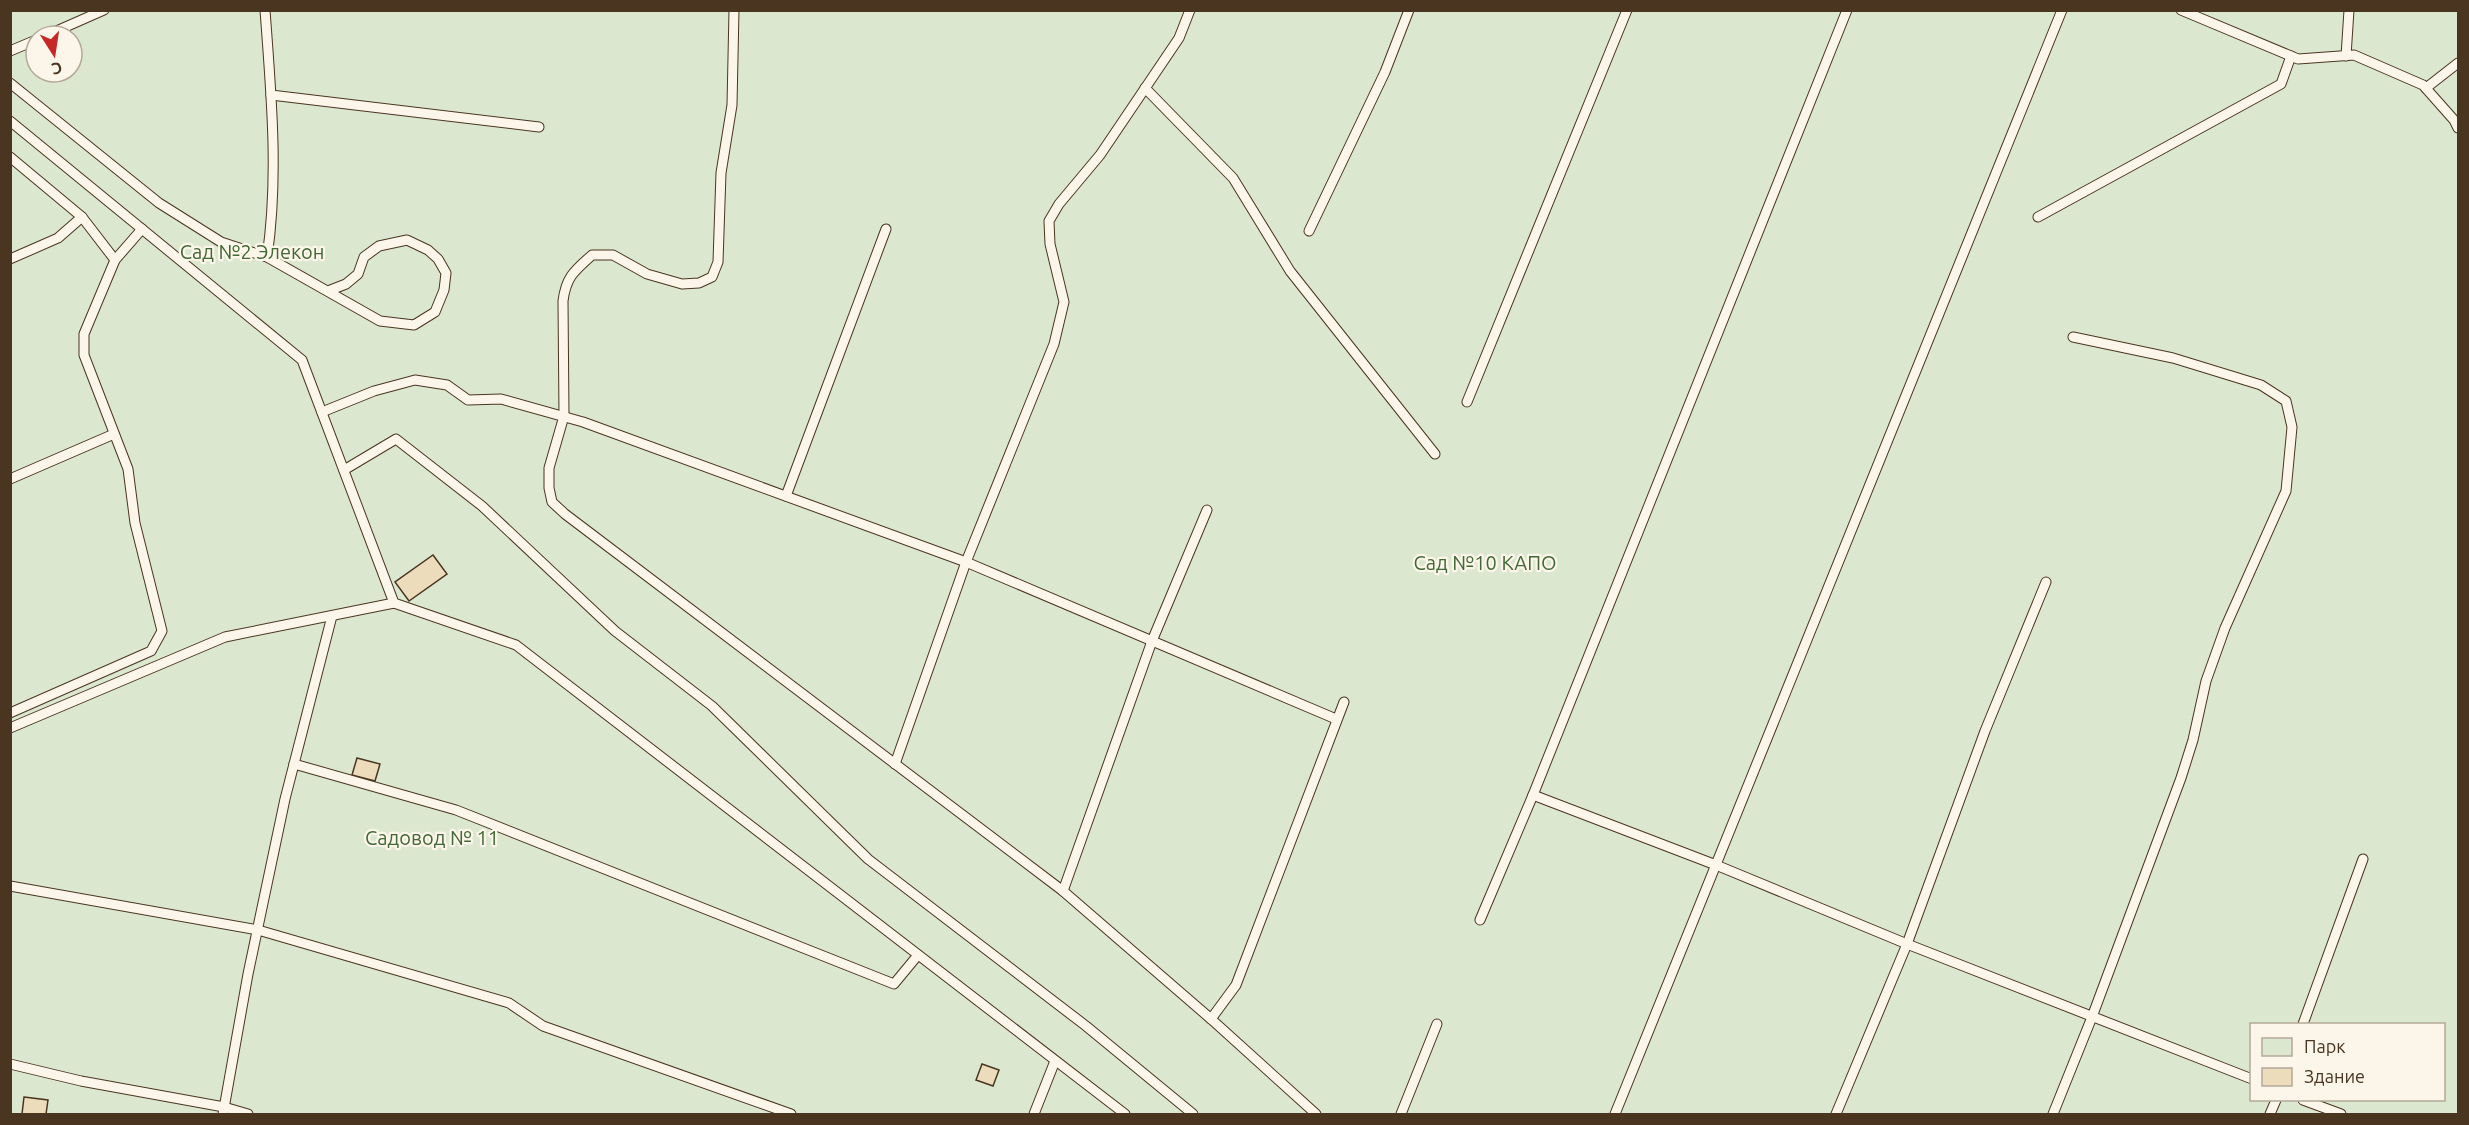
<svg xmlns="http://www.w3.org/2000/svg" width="2469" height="1125" font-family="Ubuntu,sans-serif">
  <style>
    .green { fill: #dce7d0; stroke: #887966; stroke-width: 1.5; fill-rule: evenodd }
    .building { fill: #ecdcbc; stroke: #4a3520; stroke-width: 1.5 }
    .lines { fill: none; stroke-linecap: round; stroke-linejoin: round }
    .service-casing { stroke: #4a3520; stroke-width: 11 }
    .service { stroke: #fbf6e9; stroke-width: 9 }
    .labels { text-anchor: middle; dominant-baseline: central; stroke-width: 4.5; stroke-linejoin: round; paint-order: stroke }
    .park-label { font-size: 20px; fill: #436837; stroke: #fbf6e9 }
  </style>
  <rect width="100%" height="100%" fill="#fbf6e9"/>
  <path class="green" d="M10 11H2458V1114H11ZM36 36H72V72H36ZM2252 1024H2444V1100H2252Z"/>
  <g class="building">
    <polygon points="433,555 447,574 409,601 395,582"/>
    <polygon points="357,758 380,764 375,781 352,775"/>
    <polygon points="982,1064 999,1070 993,1086 976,1080"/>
    <polygon points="24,1097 48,1100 46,1114 22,1114"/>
  </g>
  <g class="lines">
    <defs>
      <g id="service">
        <path d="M265 10C271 92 279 176 267 257"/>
        <path d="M734 10 732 105 721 173 718 262 712 277 699 283 682 284 647 274 613 255H592C574 271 566 277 563 301L564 416 549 468V488L552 502 565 514 1063 891 1211 1019 1316 1114"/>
        <polyline points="2181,10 2298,59 2354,55 2423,85 2454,120 2458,128"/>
        <polyline points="45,36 104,10"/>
        <polyline points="10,51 36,40"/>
        <polyline points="2346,56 2349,10"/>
        <polyline points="10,83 159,203 221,242 267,257 380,321 414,325 435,312 444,290 446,273 438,259 428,250 407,240 379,246 364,257 358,274 346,284 328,291"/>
        <polyline points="1145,88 1233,178 1290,271 1435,454"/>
        <polyline points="2426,88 2458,63"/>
        <polyline points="271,95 539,127"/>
        <polyline points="10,121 302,360 394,603 516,645 1125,1114"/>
        <polyline points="10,157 82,217 115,260"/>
        <polyline points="2038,217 2281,84 2291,56"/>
        <polyline points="1309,231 1385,72 1409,10"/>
        <polyline points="10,259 58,238 82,217"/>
        <polyline points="1467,402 1627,10"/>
        <polyline points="322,412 374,391 415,380 447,385 468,400 501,399 583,422 966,562 1336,719"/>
        <polyline points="344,470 396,439 482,506 615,631 712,706 868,859 1086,1026 1193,1114"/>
        <polyline points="10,479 114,434"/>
        <polyline points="786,496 886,229"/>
        <polyline points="10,713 151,651 162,631 135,523 128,469 84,355 84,334 115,260 142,229"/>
        <polyline points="10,728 225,637 394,603"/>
        <polyline points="294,764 456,810 894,984 918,955"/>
        <polyline points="895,764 966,562 1054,344 1064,302 1050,244 1049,221 1059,204 1100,155 1179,38 1190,10"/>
        <polyline points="1533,795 1716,865 1907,944 2252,1079"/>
        <polyline points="10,886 258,930 509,1003 543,1026 791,1114"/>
        <polyline points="1063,891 1152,641 1207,510"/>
        <polyline points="1480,920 1533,795 1847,10"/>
        <polyline points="1211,1019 1236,985 1344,702"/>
        <polyline points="2303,1024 2363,859"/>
        <polyline points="10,1064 81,1081 224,1107 248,1114"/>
        <polyline points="2303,1100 2341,1114"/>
        <polyline points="223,1114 248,974 285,799 332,616"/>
        <polyline points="1034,1114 1055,1061"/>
        <polyline points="1401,1114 1437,1024"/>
        <polyline points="1615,1114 2062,10"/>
        <polyline points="1836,1114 1907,944 1985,731 2046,582"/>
        <polyline points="2053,1114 2092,1017 2181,778 2193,740 2206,681 2225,628 2286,491 2292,427 2286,401 2261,385 2173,358 2073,337"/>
        <polyline points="2270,1114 2276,1100"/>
      </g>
    </defs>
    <use href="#service" class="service-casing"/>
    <use href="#service" class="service"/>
  </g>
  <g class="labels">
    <g class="park-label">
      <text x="252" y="251">Сад №2 Элекон</text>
      <text x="1485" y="562">Сад №10 КАПО</text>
      <text x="432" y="837">Садовод № 11</text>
    </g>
  </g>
  <rect width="2469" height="1125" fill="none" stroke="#4a3520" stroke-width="24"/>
  <rect x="2250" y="1023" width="195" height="78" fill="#fbf6e9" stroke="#b4a999" stroke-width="1.5"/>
  <rect x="2262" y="1038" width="30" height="18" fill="#dce7d0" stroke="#b4a999" stroke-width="1.5"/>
  <text x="2304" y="1053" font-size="18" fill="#4a3520">Парк</text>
  <rect x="2262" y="1068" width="30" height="18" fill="#ecdcbc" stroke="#b4a999" stroke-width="1.5"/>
  <text x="2304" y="1083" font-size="18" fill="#4a3520">Здание</text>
  <g transform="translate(54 54) rotate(168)"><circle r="28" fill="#fbf6e9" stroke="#b4a999" stroke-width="1.5"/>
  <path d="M0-4.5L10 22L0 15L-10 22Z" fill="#c62828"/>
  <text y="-9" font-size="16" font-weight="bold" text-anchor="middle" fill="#4a3520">С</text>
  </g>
</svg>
